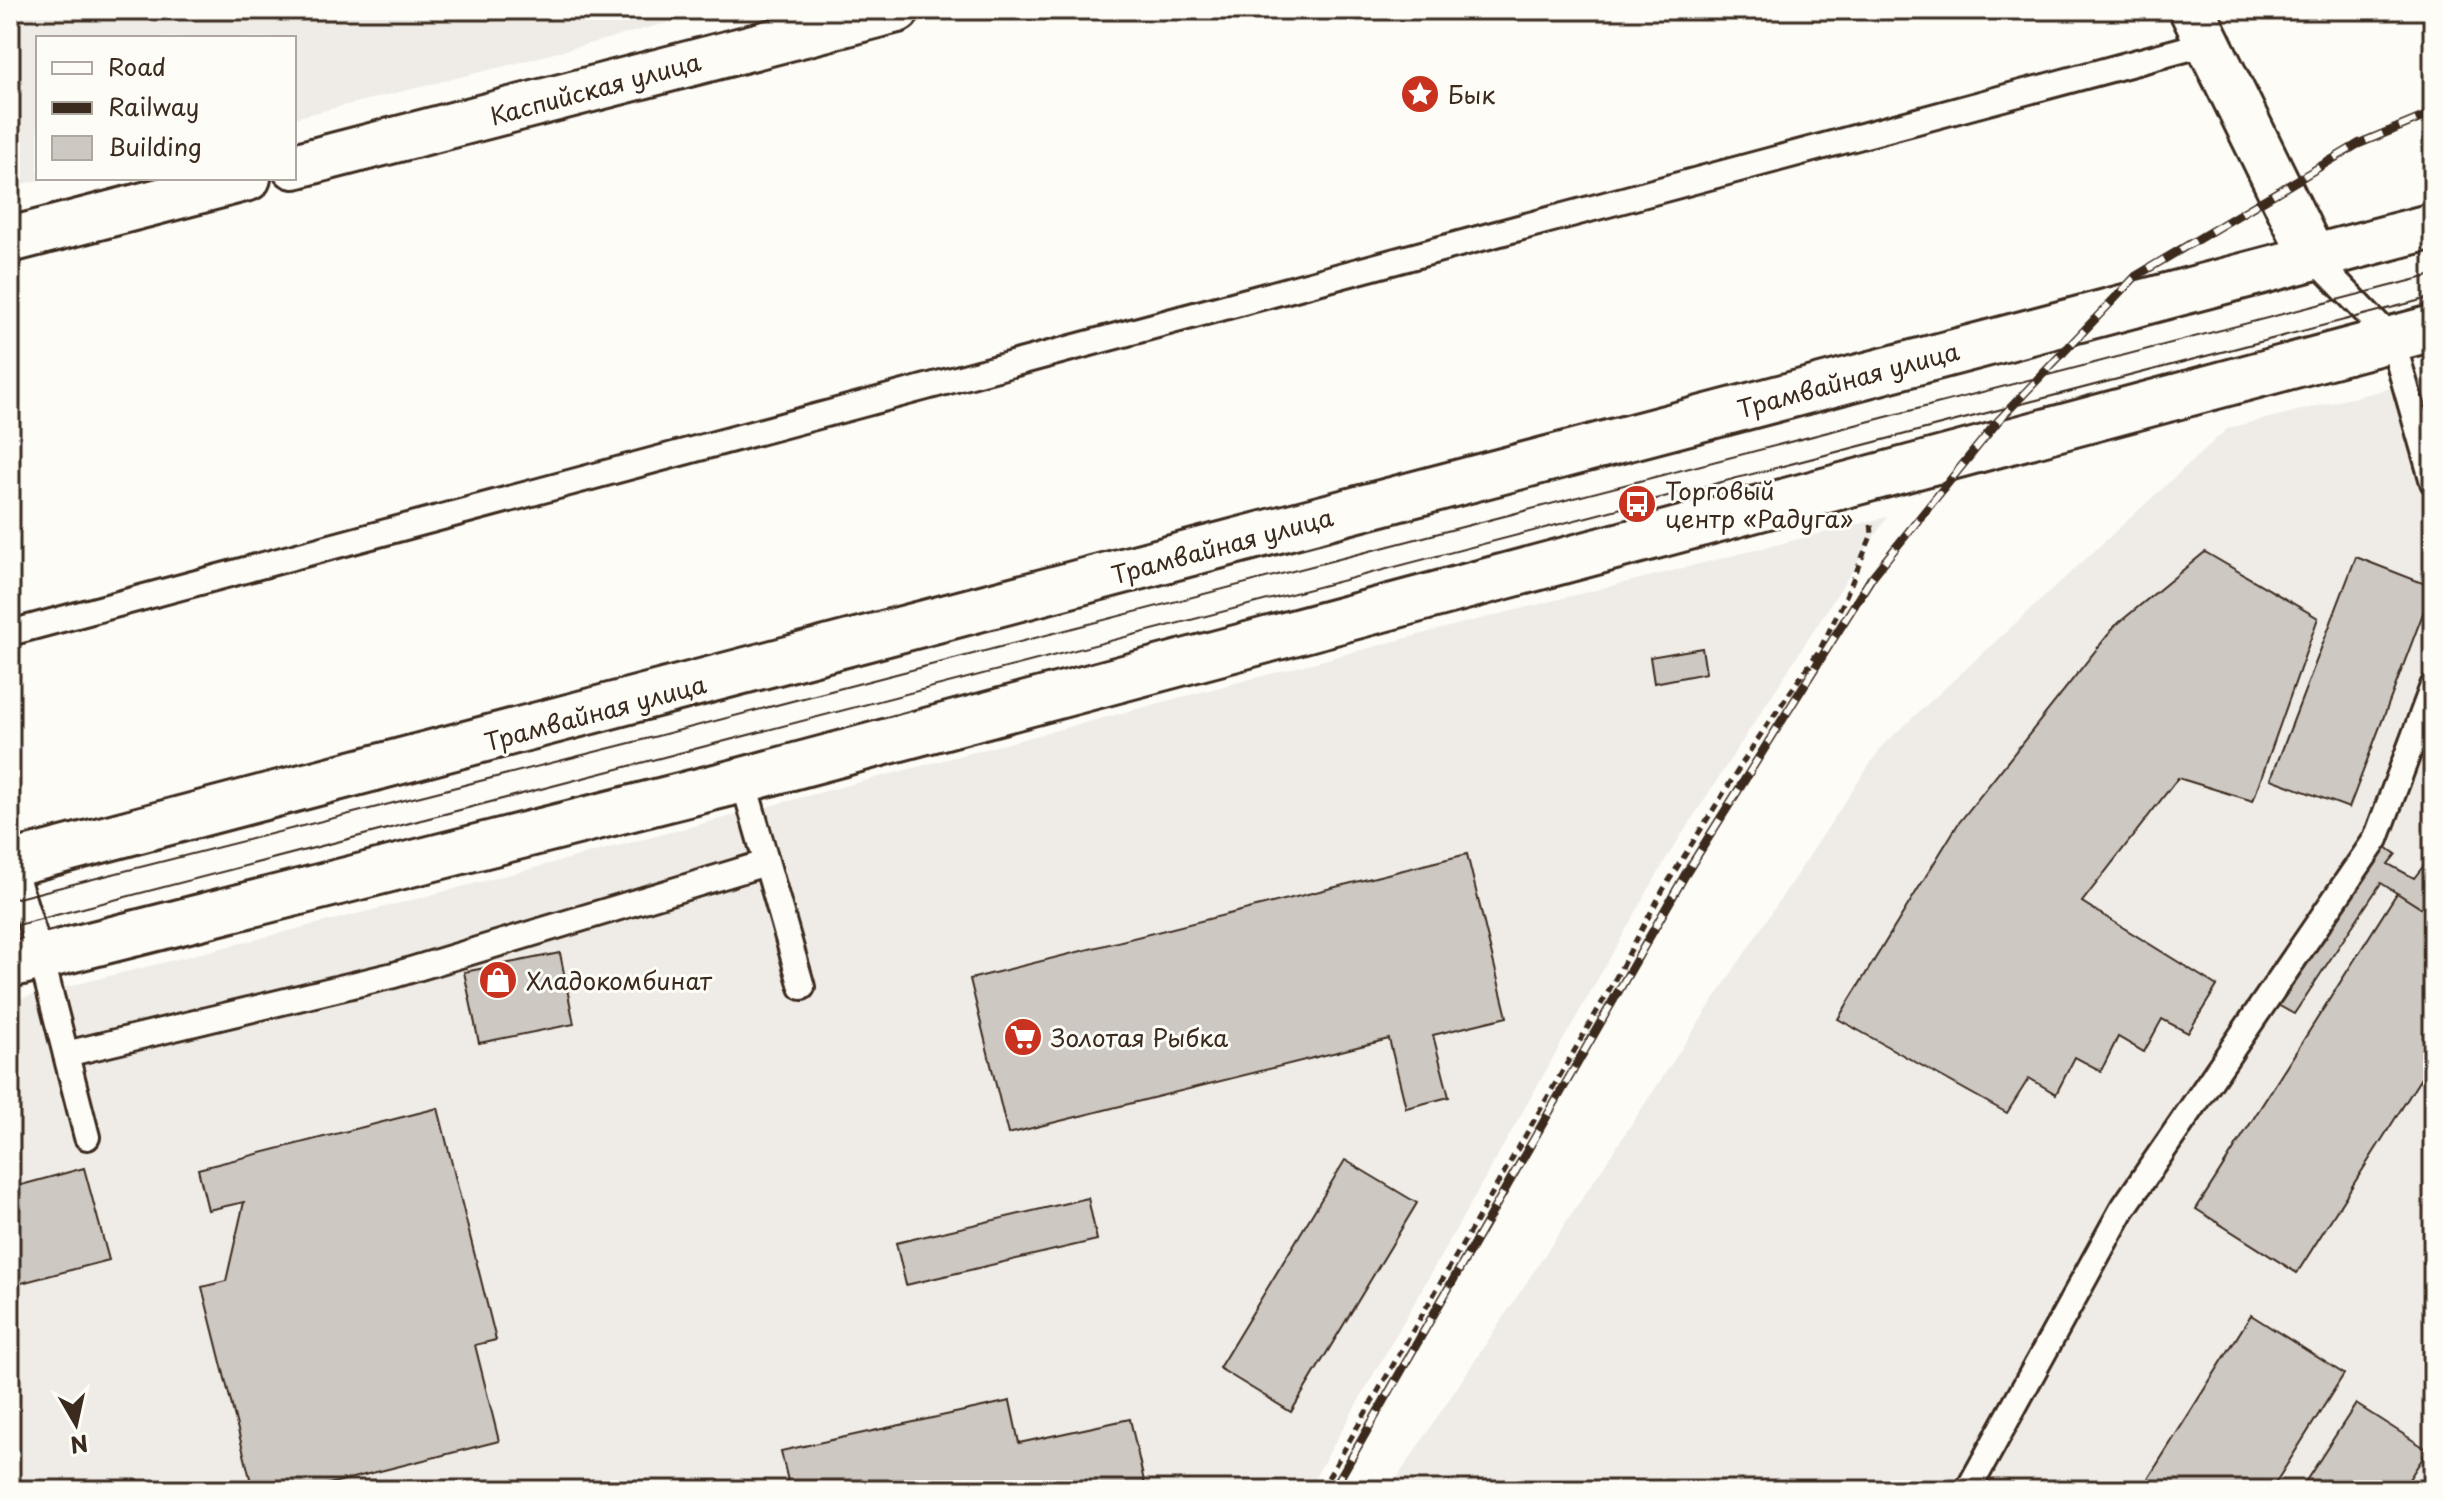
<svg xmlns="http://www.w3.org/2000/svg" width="2443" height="1500" font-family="'Playpen Sans',sans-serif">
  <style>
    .built { fill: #efece7 }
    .building { fill: #cdc8c2; stroke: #3b2a1e; stroke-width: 2 }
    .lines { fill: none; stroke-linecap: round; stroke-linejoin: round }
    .service-casing { stroke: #3b2a1e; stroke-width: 30 }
    .minor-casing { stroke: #3b2a1e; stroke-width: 50 }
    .primary-casing { stroke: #3b2a1e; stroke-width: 50 }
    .path { stroke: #3b2a1e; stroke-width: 5; stroke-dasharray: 8 6; stroke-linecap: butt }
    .service { stroke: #fdfcf7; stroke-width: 24 }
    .minor { stroke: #fdfcf7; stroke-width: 44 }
    .primary { stroke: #fdfcf7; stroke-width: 44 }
    .tram { stroke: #3b2a1e; stroke-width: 2 }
    .rail-casing { stroke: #3b2a1e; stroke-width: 9 }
    .rail { stroke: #fdfcf7; stroke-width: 6; stroke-dasharray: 18; stroke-linecap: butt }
    .labels { text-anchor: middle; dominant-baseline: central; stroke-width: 6; stroke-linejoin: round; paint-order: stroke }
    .street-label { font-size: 24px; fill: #3b2a1e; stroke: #fdfcf7 }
    .poi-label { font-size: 24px; fill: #3b2a1e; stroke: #fdfcf7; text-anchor: start }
  </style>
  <rect width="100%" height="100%" fill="#fdfcf7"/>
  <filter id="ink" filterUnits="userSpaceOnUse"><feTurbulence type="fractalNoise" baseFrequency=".0125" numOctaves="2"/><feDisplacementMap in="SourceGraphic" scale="16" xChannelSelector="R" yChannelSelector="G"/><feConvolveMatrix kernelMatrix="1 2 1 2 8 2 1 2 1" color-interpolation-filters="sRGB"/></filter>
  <g filter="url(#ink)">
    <g class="built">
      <polygon points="10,10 715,10 517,63 294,118 294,38 38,38 38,178 49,178 10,187"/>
      <polygon points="2433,378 2433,1490 1389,1490 1882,746 2228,428"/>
      <polygon points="1887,517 1666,859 1308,1490 10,1490 10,1001 416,899 1456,625"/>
    </g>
    <g class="building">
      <polygon points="2205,552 2318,618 2253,801 2178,778 2082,902 2217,986 2188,1033 2162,1019 2144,1052 2118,1037 2101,1071 2075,1057 2056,1094 2029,1078 2007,1113 1838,1019 1958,824 2115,626"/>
      <polygon points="2356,557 2433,587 2349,808 2271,779"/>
      <polygon points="1702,648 1706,673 1654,683 1650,657"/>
      <polygon points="2380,843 2396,854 2388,864 2414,878 2433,854 2433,916 2381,883 2294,1014 2267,999"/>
      <polygon points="1467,854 1507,1017 1433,1035 1449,1097 1406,1108 1389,1039 1008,1134 970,979"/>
      <polygon points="2397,893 2433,916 2433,1059 2297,1273 2196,1209"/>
      <polygon points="560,953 574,1024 479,1043 464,972"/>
      <polygon points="438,1108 496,1340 475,1345 499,1441 305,1490 253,1490 202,1287 226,1281 244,1202 208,1210 198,1169"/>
      <polygon points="1345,1160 1417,1203 1291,1412 1219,1368"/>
      <polygon points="84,1168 109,1260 10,1286 10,1188"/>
      <polygon points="1088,1198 1097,1240 906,1285 896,1243"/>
      <polygon points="2251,1315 2344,1374 2271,1490 2141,1490"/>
      <polygon points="1010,1401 1019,1443 1130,1419 1146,1490 790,1490 781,1451"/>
      <polygon points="2356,1404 2428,1450 2402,1490 2300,1490"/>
    </g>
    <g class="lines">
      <defs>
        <g id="service">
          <polyline points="2313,257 2392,339 2433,482"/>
          <polyline points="10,633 2208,43"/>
          <polyline points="743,780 802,987"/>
          <polyline points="12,864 41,957 87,1137"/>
          <polyline points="66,1054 394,975 766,863"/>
          <polyline points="1968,1490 2122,1210 2376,839 2433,686"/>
        </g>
        <g id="minor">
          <polyline points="2192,10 2313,257"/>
          <polyline points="294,166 897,10"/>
          <polyline points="10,240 248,178"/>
        </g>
        <g id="primary">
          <path d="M10 864C819 655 1624 435 2433 226"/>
          <polyline points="10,965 743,780 2433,328"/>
        </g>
      </defs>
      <use href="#service" class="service-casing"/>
      <use href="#minor" class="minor-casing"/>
      <use href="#primary" class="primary-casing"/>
      <polyline class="path" points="1321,1490 1607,994 1663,890 1755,743 1820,649 1843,603 1872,534 1871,523"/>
      <use href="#service" class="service"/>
      <use href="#minor" class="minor"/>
      <use href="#primary" class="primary"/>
      <g class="tram">
        <polyline points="10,900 638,741 2433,275"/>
        <path d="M10 927C819 721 1625 505 2433 297"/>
      </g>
      <defs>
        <polyline id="rail" points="1333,1490 1685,875 1872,577 1998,421 2136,276 2358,144 2433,113"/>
      </defs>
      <use href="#rail" class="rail-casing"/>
      <use href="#rail" class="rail"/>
    </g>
  </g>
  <defs>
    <symbol id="sight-disc" viewBox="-11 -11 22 22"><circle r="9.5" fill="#c8321e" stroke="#fdfcf7"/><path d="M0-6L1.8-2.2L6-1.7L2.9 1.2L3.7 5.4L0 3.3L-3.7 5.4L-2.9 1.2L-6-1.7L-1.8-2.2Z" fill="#fff"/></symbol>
    <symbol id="bus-disc" viewBox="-11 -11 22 22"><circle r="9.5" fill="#c8321e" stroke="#fdfcf7"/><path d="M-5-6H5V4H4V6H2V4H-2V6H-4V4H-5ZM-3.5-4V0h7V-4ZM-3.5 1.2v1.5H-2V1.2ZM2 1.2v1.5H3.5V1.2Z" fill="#fff"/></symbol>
    <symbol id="shop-disc" viewBox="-11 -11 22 22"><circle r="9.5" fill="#c8321e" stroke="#fdfcf7"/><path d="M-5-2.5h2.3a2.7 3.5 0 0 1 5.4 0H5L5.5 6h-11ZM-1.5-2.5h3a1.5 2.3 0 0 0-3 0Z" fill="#fff"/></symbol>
    <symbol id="supermarket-disc" viewBox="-11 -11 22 22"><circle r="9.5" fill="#c8321e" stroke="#fdfcf7"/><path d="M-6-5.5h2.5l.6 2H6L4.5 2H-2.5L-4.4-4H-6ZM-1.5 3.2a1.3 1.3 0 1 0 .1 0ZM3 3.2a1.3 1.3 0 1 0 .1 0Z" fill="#fff"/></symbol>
  </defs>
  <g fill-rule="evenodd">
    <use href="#sight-disc" x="1398" y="72" width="44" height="44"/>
    <use href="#bus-disc" x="1615" y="482" width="44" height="44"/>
    <use href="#shop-disc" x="476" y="958" width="44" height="44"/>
    <use href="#supermarket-disc" x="1001" y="1015" width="44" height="44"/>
  </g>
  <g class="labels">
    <g class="street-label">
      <text transform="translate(595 88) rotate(-15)">Каспийская улица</text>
      <text transform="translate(1848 379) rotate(-15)">Трамвайная улица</text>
      <text transform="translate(1222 545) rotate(-15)">Трамвайная улица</text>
      <text transform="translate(595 712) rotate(-15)">Трамвайная улица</text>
    </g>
    <g class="poi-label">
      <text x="1448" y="94">Бык</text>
      <text x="1665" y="490">Торговый<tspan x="1665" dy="28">центр «Радуга»</tspan></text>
      <text x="526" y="980">Хладокомбинат</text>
      <text x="1051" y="1037">Золотая Рыбка</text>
    </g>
  </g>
  <rect width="2443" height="1500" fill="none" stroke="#fdfcf7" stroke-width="40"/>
  <rect x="20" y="20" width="2403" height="1460" fill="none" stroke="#3b2a1e" stroke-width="3" filter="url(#ink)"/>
  <rect x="36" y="36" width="260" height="144" fill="#fdfcf7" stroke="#afa8a0" stroke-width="2"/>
  <rect x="52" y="62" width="40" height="12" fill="#fdfcf7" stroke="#afa8a0" stroke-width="2"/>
  <text x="108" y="76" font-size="24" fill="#3b2a1e">Road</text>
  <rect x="52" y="102" width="40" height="12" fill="#3b2a1e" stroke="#afa8a0" stroke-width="2"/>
  <text x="108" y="116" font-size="24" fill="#3b2a1e">Railway</text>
  <rect x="52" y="136" width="40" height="24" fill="#cdc8c2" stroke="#afa8a0" stroke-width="2"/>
  <text x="108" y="156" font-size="24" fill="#3b2a1e">Building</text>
  <g transform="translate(76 1424) rotate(171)" stroke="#fdfcf7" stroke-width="6" paint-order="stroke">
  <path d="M0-6L14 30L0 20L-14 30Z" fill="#3b2a1e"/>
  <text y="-12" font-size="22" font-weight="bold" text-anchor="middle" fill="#3b2a1e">N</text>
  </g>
</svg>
